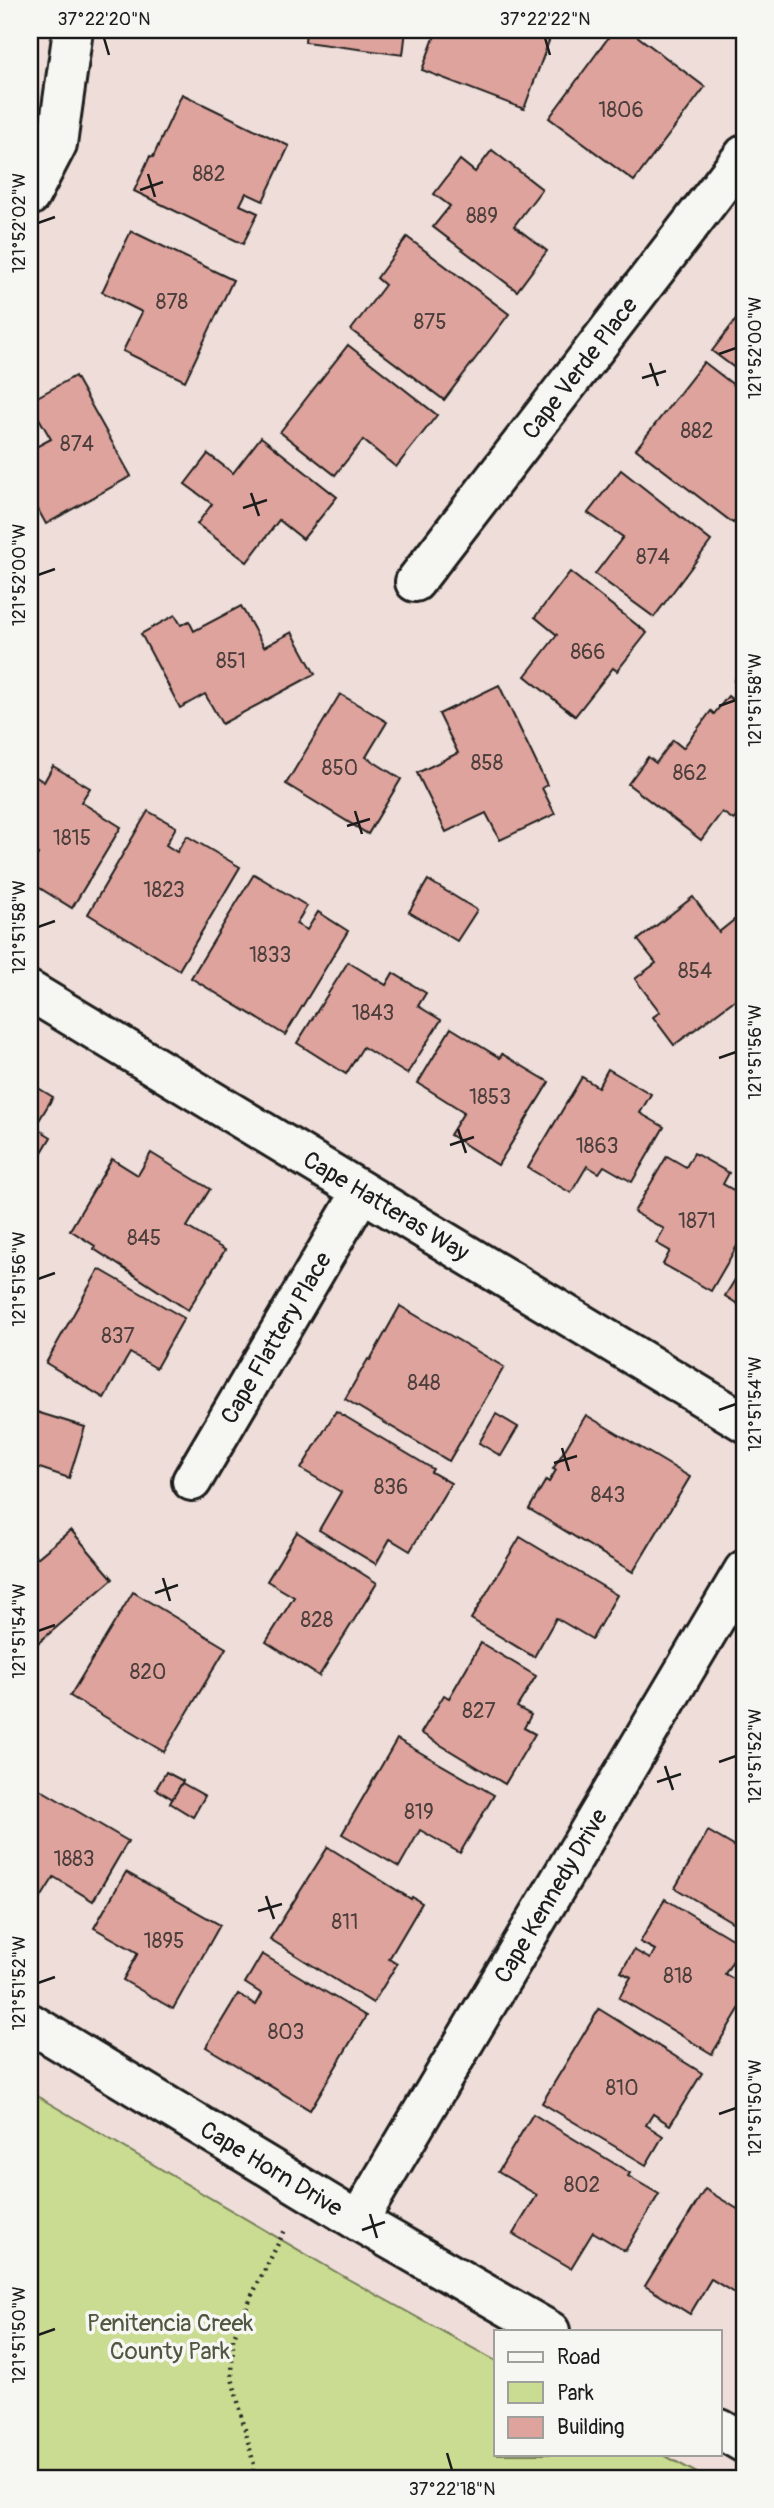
<svg xmlns="http://www.w3.org/2000/svg" width="774" height="2508" font-family="Pangolin,sans-serif">
  <style>
    .green { fill: #cadc91; stroke: #737c56; stroke-width: 2 }
    .building { fill: #dda39c; stroke: #1c1c1c; stroke-width: 2 }
    .lines { fill: none; stroke-linecap: round; stroke-linejoin: round }
    .minor-casing { stroke: #1c1c1c; stroke-width: 44 }
    .path { stroke: #1c1c1c; stroke-width: 4.5; stroke-dasharray: 2 5; stroke-linecap: butt }
    .minor { stroke: #f6f6f2; stroke-width: 38 }
    .ticks { fill: none; stroke: #1c1c1c; stroke-width: 2.5 }
    .labels { text-anchor: middle; dominant-baseline: central; stroke-width: 7; stroke-linejoin: round; paint-order: stroke }
    .number-label { font-size: 21px; fill: #4c3e3c }
    .street-label { font-size: 24px; fill: #1c1c1c; stroke: #f6f6f2 }
    .park-label { font-size: 24px; fill: #50563f; stroke: #f6f6f2 }
    .neatline { fill: none; stroke: #1c1c1c; stroke-width: 2.5 }
    .ticks-label { font-size: 18px; text-anchor: middle; fill: #1c1c1c }
  </style>
  <rect width="100%" height="100%" fill="#eeddd8"/>
  <filter id="ink" filterUnits="userSpaceOnUse"><feTurbulence type="fractalNoise" baseFrequency=".0143" numOctaves="2"/><feDisplacementMap in="SourceGraphic" scale="14" xChannelSelector="R" yChannelSelector="G"/><feConvolveMatrix kernelMatrix="1 2 1 2 8 2 1 2 1" color-interpolation-filters="sRGB"/></filter>
  <g filter="url(#ink)">
    <polygon class="green" points="30,2092 348,2279 496,2361 496,2454 662,2454 706,2478 30,2478"/>
    <g class="building">
      <polygon points="306,30 406,30 403,55 305,42"/>
      <polygon points="437,30 553,30 524,109 422,70"/>
      <polygon points="614,30 629,30 705,87 634,181 549,118"/>
      <polygon points="182,94 289,146 263,201 246,193 240,205 258,213 243,244 134,191 150,156 153,157"/>
      <polygon points="492,150 542,189 514,226 547,251 517,291 433,227 450,206 434,194 460,160 475,172"/>
      <polygon points="131,231 233,280 185,381 123,351 142,312 102,292"/>
      <polygon points="407,237 509,314 444,400 351,330 385,285 377,278"/>
      <polygon points="744,309 744,375 712,351"/>
      <polygon points="348,345 437,415 396,467 363,440 335,475 280,432"/>
      <polygon points="704,362 744,393 744,475 737,484 744,489 744,509 733,523 636,449"/>
      <polygon points="75,376 131,476 46,524 30,495 30,450 51,439 37,415 34,417 30,408 30,401"/>
      <polygon points="261,437 337,497 303,539 279,520 247,562 197,524 212,504 185,484 208,454 233,473"/>
      <polygon points="621,470 711,541 654,617 595,574 623,537 588,513"/>
      <polygon points="570,572 647,633 617,671 613,668 575,716 525,676 557,635 535,617"/>
      <polygon points="241,606 264,647 292,632 315,674 222,724 205,694 180,708 141,634 175,615 181,625 189,621 194,631"/>
      <polygon points="744,667 744,688 734,681"/>
      <polygon points="499,685 547,785 542,788 555,814 500,840 486,813 446,832 417,773 458,753 439,714"/>
      <polygon points="340,694 387,722 366,757 401,779 368,834 286,784"/>
      <polygon points="728,696 744,708 744,805 734,820 722,812 701,840 628,784 648,757 656,763 673,740 683,748 711,711 714,714"/>
      <polygon points="53,766 90,788 81,802 121,827 72,908 30,882 30,868 38,854 30,849 30,773 44,782"/>
      <polygon points="148,811 176,827 166,845 177,852 187,836 240,867 179,970 88,914"/>
      <polygon points="254,874 307,906 296,924 307,930 318,912 348,931 285,1035 191,978"/>
      <polygon points="428,880 477,910 457,941 409,912"/>
      <polygon points="693,897 719,932 744,912 744,993 674,1045 653,1017 660,1012 635,979 656,963 638,940"/>
      <polygon points="348,962 386,985 393,973 426,993 418,1006 441,1020 407,1074 363,1047 346,1074 297,1043"/>
      <polygon points="451,1028 500,1058 502,1054 549,1082 498,1165 450,1135 464,1112 418,1083"/>
      <polygon points="608,1069 651,1094 640,1113 664,1127 632,1182 604,1166 599,1173 587,1166 571,1193 528,1168 582,1077 598,1087"/>
      <polygon points="30,1083 53,1097 35,1127 51,1137 39,1157 30,1151"/>
      <polygon points="151,1153 210,1189 187,1227 225,1250 188,1310 94,1249 95,1246 70,1230 112,1159 138,1175"/>
      <polygon points="694,1153 729,1173 723,1184 744,1196 744,1234 711,1291 663,1264 670,1251 656,1243 664,1229 634,1212 667,1156 686,1167"/>
      <polygon points="744,1265 744,1308 725,1296"/>
      <polygon points="99,1269 184,1318 156,1368 130,1353 104,1398 46,1363"/>
      <polygon points="400,1306 504,1367 449,1461 345,1399 368,1359 370,1360"/>
      <polygon points="30,1410 85,1427 69,1478 31,1465 30,1470"/>
      <polygon points="336,1411 433,1469 431,1472 451,1483 410,1551 390,1539 376,1564 319,1530 341,1492 301,1469"/>
      <polygon points="496,1414 518,1427 501,1456 479,1443"/>
      <polygon points="586,1415 690,1477 633,1572 529,1509 546,1480 549,1482 556,1470 553,1469"/>
      <polygon points="71,1530 113,1579 30,1650 30,1550 37,1558"/>
      <polygon points="297,1532 377,1583 319,1676 266,1642 294,1597 267,1581"/>
      <polygon points="520,1537 617,1595 592,1639 556,1618 534,1657 471,1619"/>
      <polygon points="133,1592 226,1648 164,1752 70,1696"/>
      <polygon points="481,1643 536,1676 517,1707 531,1715 524,1728 535,1734 505,1784 421,1733 444,1695 449,1698"/>
      <polygon points="397,1739 494,1795 460,1853 420,1830 399,1867 342,1834"/>
      <polygon points="166,1772 183,1781 173,1799 156,1789"/>
      <polygon points="182,1783 205,1796 193,1817 170,1803"/>
      <polygon points="31,1784 128,1841 93,1901 54,1877 30,1915"/>
      <polygon points="708,1831 744,1852 744,1929 675,1888"/>
      <polygon points="328,1847 411,1899 412,1897 422,1903 389,1959 397,1964 373,2003 270,1939"/>
      <polygon points="126,1872 220,1925 173,2009 123,1980 138,1953 94,1928"/>
      <polygon points="665,1899 742,1945 725,1974 744,1985 744,2001 712,2054 619,1998 631,1977 621,1972 634,1950 650,1959 655,1950 640,1942"/>
      <polygon points="262,1954 366,2016 310,2110 206,2047 238,1994 256,2005 262,1994 245,1983"/>
      <polygon points="599,2009 702,2073 670,2125 653,2114 646,2125 663,2136 646,2165 542,2103"/>
      <polygon points="533,2114 630,2173 628,2176 659,2194 625,2251 593,2232 571,2268 513,2234 537,2195 498,2172"/>
      <polygon points="705,2189 744,2213 744,2299 711,2279 690,2314 645,2286"/>
    </g>
    <g class="lines">
      <defs>
        <g id="minor">
          <polyline points="30,196 57,144 73,30"/>
          <path id="s1" d="M415 582 744 155"/>
          <path id="s2" d="M30 991 744 1422"/>
          <path id="s3" d="M192 1481 361 1193"/>
          <path id="s4" d="M30 2023 358 2221 550 2331"/>
          <path id="s5" d="M358 2221 744 1570"/>
          <polyline points="720,2429 744,2443"/>
        </g>
      </defs>
      <use href="#minor" class="minor-casing"/>
      <polyline class="path" points="253,2478 254,2465 232,2378 233,2339 252,2295 286,2228"/>
      <use href="#minor" class="minor"/>
    </g>
  </g>
  <path class="ticks" d="M104 38 109 55M545 38 550 55M148 174 155 197M140 190 163 182M38 223 55 217M719 354 736 348M650 363 658 386M642 378 666 371M251 493 259 516M243 508 267 500M38 575 55 569M719 706 736 700M355 811 362 834M347 826 370 819M38 927 55 921M719 1058 736 1052M458 1129 466 1153M450 1145 474 1137M38 1279 55 1273M719 1410 736 1404M562 1448 569 1471M554 1463 577 1456M163 1578 170 1601M155 1593 178 1585M38 1631 55 1625M719 1762 736 1756M665 1766 673 1790M657 1782 681 1774M266 1896 274 1919M258 1911 282 1904M38 1983 55 1977M719 2114 736 2108M370 2214 377 2238M362 2230 385 2222M38 2335 55 2329M447 2453 452 2470"/>
  <g class="labels">
    <g class="number-label">
      <text x="621" y="110">1806</text>
      <text x="209" y="174">882</text>
      <text x="482" y="216">889</text>
      <text x="172" y="302">878</text>
      <text x="430" y="322">875</text>
      <text x="697" y="431">882</text>
      <text x="77" y="444">874</text>
      <text x="653" y="557">874</text>
      <text x="588" y="652">866</text>
      <text x="231" y="661">851</text>
      <text x="487" y="763">858</text>
      <text x="340" y="768">850</text>
      <text x="690" y="773">862</text>
      <text x="72" y="838">1815</text>
      <text x="164" y="890">1823</text>
      <text x="270" y="955">1833</text>
      <text x="695" y="971">854</text>
      <text x="373" y="1013">1843</text>
      <text x="490" y="1097">1853</text>
      <text x="597" y="1146">1863</text>
      <text x="697" y="1221">1871</text>
      <text x="144" y="1238">845</text>
      <text x="118" y="1336">837</text>
      <text x="424" y="1383">848</text>
      <text x="391" y="1487">836</text>
      <text x="608" y="1495">843</text>
      <text x="317" y="1620">828</text>
      <text x="148" y="1672">820</text>
      <text x="479" y="1711">827</text>
      <text x="419" y="1812">819</text>
      <text x="74" y="1859">1883</text>
      <text x="345" y="1922">811</text>
      <text x="164" y="1941">1895</text>
      <text x="678" y="1976">818</text>
      <text x="286" y="2032">803</text>
      <text x="622" y="2088">810</text>
      <text x="582" y="2185">802</text>
    </g>
    <g class="street-label">
      <text stroke="none"><textPath href="#s1" startOffset="270">Cape Verde Place</textPath></text>
      <text stroke="none"><textPath href="#s2" startOffset="416">Cape Hatteras Way</textPath></text>
      <text stroke="none"><textPath href="#s3" startOffset="166">Cape Flattery Place</textPath></text>
      <text stroke="none"><textPath href="#s5" startOffset="378">Cape Kennedy Drive</textPath></text>
      <text stroke="none"><textPath href="#s4" startOffset="282">Cape Horn Drive</textPath></text>
    </g>
    <g class="park-label">
      <text x="170" y="2323">Penitencia Creek<tspan x="170" dy="28">County Park</tspan></text>
    </g>
  </g>
  <rect width="774" height="2508" fill="none" stroke="#f6f6f2" stroke-width="77"/>
  <rect x="494" y="2330" width="228" height="126" fill="#f6f6f2" stroke="#9f9f9c" stroke-width="2"/>
  <rect x="508" y="2352" width="35" height="10" fill="#f6f6f2" stroke="#9f9f9c" stroke-width="2"/>
  <text x="557" y="2364" font-size="21" fill="#1c1c1c">Road</text>
  <rect x="508" y="2382" width="35" height="21" fill="#cadc91" stroke="#9f9f9c" stroke-width="2"/>
  <text x="557" y="2400" font-size="21" fill="#1c1c1c">Park</text>
  <rect x="508" y="2417" width="35" height="21" fill="#dda39c" stroke="#9f9f9c" stroke-width="2"/>
  <text x="557" y="2434" font-size="21" fill="#1c1c1c">Building</text>
  <rect x="38" y="38" width="698" height="2432" class="neatline"/>
  <g class="ticks-label">
    <text x="104" y="25">37°22'20"N</text>
    <text x="545" y="25">37°22'22"N</text>
    <text transform="translate(19 223) rotate(-90)" y="6">121°52'02"W</text>
    <text transform="translate(755 348) rotate(-90)" y="6">121°52'00"W</text>
    <text transform="translate(19 575) rotate(-90)" y="6">121°52'00"W</text>
    <text transform="translate(755 700) rotate(-90)" y="6">121°51'58"W</text>
    <text transform="translate(19 927) rotate(-90)" y="6">121°51'58"W</text>
    <text transform="translate(755 1052) rotate(-90)" y="6">121°51'56"W</text>
    <text transform="translate(19 1279) rotate(-90)" y="6">121°51'56"W</text>
    <text transform="translate(755 1404) rotate(-90)" y="6">121°51'54"W</text>
    <text transform="translate(19 1631) rotate(-90)" y="6">121°51'54"W</text>
    <text transform="translate(755 1756) rotate(-90)" y="6">121°51'52"W</text>
    <text transform="translate(19 1983) rotate(-90)" y="6">121°51'52"W</text>
    <text transform="translate(755 2108) rotate(-90)" y="6">121°51'50"W</text>
    <text transform="translate(19 2335) rotate(-90)" y="6">121°51'50"W</text>
    <text x="452" y="2495">37°22'18"N</text>
  </g>
</svg>
